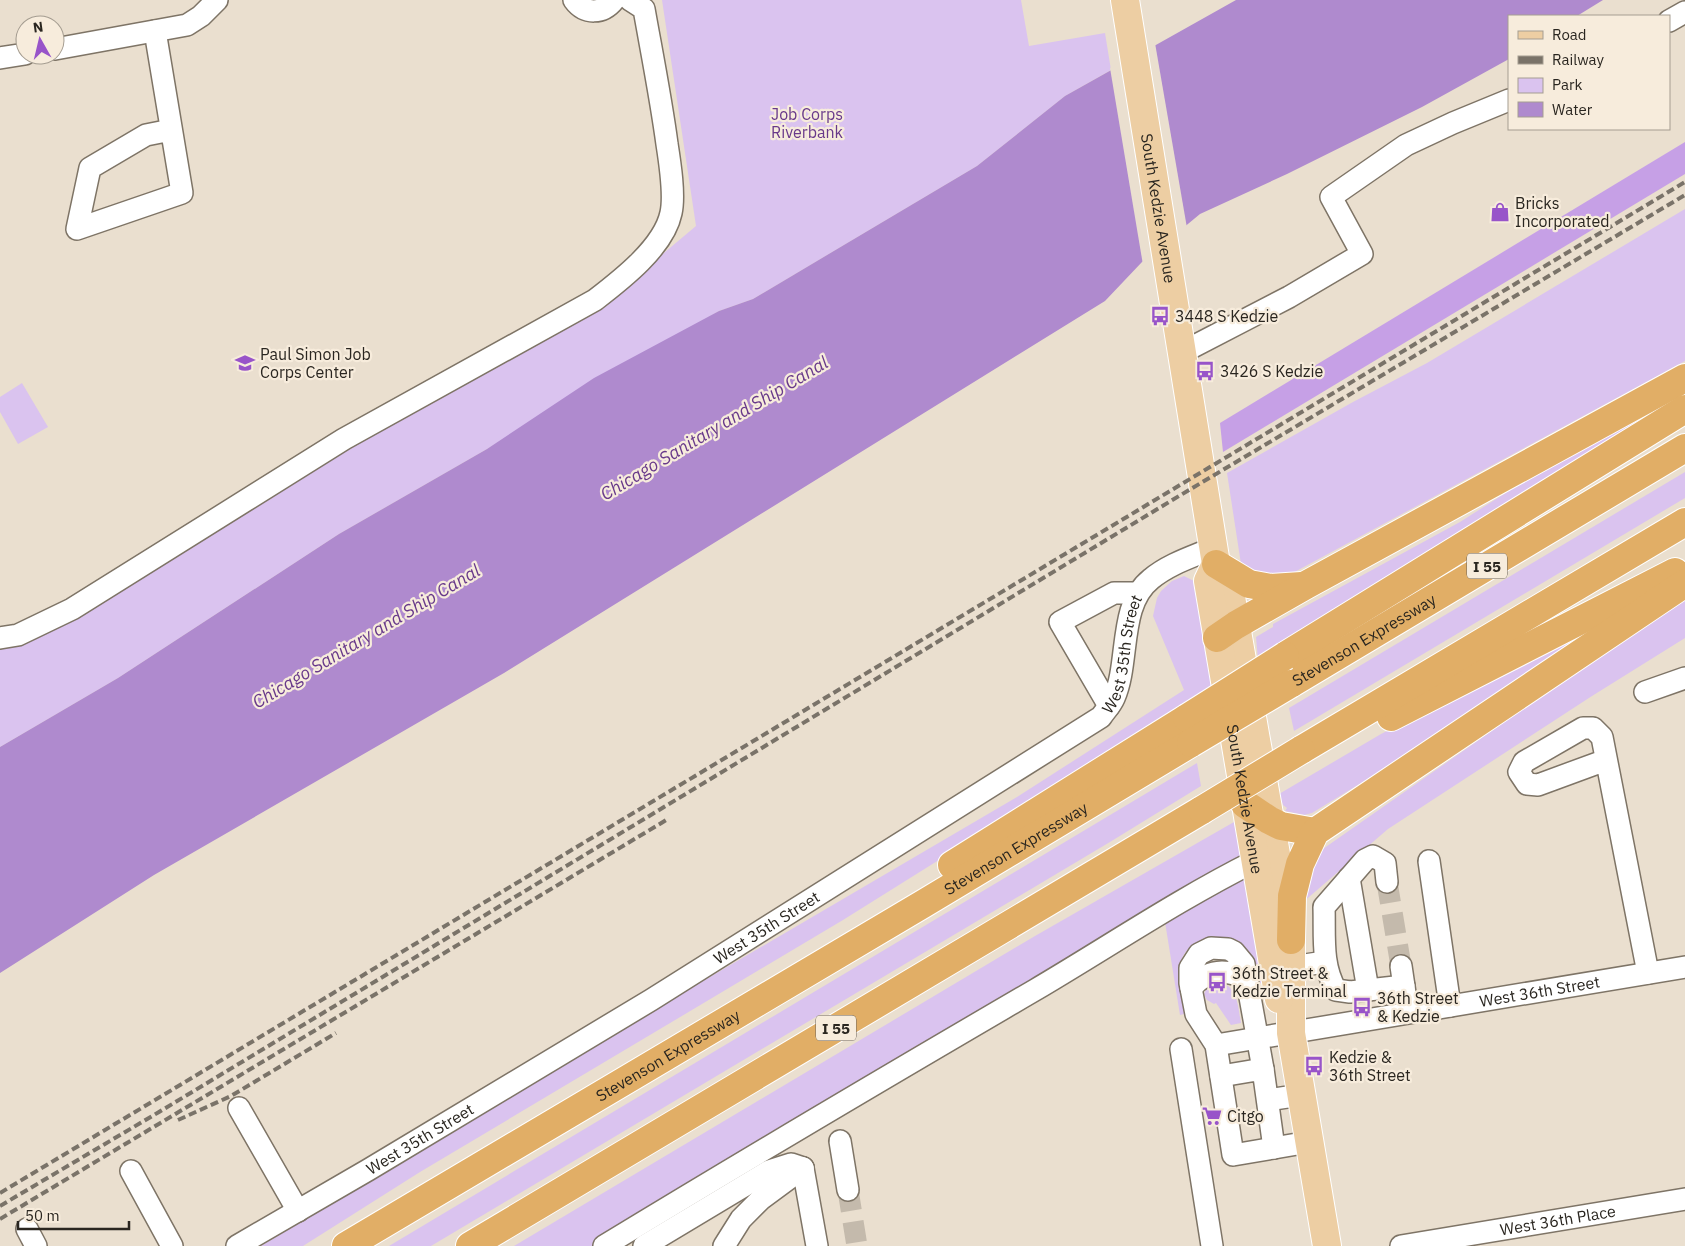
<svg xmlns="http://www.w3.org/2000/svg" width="1685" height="1246" font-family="'IBM Plex Sans',sans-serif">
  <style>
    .green { fill: #dac3ef }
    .forest { fill: #c6a0e6 }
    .water { fill: #af8ace }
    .pier { fill: #eadfcf }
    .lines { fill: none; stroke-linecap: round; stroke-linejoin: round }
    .minor-tunnel { stroke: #c4baac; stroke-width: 21; stroke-dasharray: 21 11; stroke-linecap: butt }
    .minor-casing { stroke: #7e7466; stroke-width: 24 }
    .major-casing { stroke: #fff; stroke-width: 30 }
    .highway-casing { stroke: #fff; stroke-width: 30 }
    .minor { stroke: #fff; stroke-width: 21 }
    .major { stroke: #edcea3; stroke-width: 28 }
    .highway { stroke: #e1ae66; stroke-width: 28 }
    .rail { stroke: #7a7369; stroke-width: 4; stroke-dasharray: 8 4; stroke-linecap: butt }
    .highway-bridge-casing { stroke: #fff; stroke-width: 30; stroke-linecap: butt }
    .highway-bridge { stroke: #e1ae66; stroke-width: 28 }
    .labels { text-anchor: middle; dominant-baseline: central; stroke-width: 4.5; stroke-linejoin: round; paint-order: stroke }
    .shield { fill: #f7ecdc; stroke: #686158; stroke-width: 1 }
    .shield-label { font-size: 15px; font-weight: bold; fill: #2a2620 }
    .park-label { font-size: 16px; fill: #68388a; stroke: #f7ecdc }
    .poi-label { font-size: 16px; fill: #2a2620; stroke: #f7ecdc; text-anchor: start }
    .street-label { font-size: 16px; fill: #2a2620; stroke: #f7ecdc }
    .water-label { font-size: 18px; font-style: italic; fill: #68398a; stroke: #f7ecdc }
  </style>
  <rect width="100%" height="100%" fill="#eadfcf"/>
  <g class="green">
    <polygon points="662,0 1021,0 1029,46 1105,33 1111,70 1065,96 977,166 753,299 719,311 487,449 339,534 118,678 0,747 0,647 372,426 608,300 696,226"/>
    <polygon points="1685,209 1685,361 1289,575 1269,580 1241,564 1227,473 1353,402 1427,363"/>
    <polygon points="22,383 48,427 18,444 0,412 0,397"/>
    <polygon points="1684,394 1258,660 1256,637 1273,627 1273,624 1460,522 1548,466"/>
    <polygon points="1685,472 1685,498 1294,731 1289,708"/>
    <polygon points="1184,576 1194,581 1198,585 1212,689 843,920 420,1172 303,1246 261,1246 512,1093 1017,797 1184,690 1153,616 1157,598 1161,591 1172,581"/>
    <polygon points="1685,599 1685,638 1592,696 1388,829 1302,903 1305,882 1320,851 1599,656"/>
    <polygon points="1571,639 1574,642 1433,739 1312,813 1304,815 1285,811 1287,808 1283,805 1279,794 1381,734"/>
    <polygon points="1197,763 1201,786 1110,842 431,1246 389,1246"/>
    <polygon points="1234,822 1242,860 595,1246 514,1246 1035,936"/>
    <path d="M1244 879 1264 983 1254 984 1230 940C1204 932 1180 946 1178 974L1184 1014 1180 1015 1165 922Z"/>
    <path d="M1219 982C1238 986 1238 1007 1241 1023L1231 1025 1216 1003 1214 1004 1207 1000 1204 994 1208 986Z"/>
  </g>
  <polygon class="forest" points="1685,142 1685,174 1223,452 1220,423"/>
  <polygon class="water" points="1236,0 1603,0 1577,16 1509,16 1509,59 1422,107 1287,174 1200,214 1142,262 1105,301 504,673 154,875 0,973 0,747 118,678 339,534 487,449 594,378 719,311 753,299 977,166 1065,96"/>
  <polygon class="pier" points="1155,43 1187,228 1143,265 1110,68"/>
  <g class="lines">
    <g class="minor-tunnel">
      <polyline points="1387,882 1401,966"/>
      <polyline points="848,1190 857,1246"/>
    </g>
    <defs>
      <g id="minor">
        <path d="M574 0C585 15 603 14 614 0"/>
        <polyline points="1669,21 1685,12"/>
        <polyline points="155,31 182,193 77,229 90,168 146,135 171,130"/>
        <polyline points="55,49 187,25 201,16 217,0"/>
        <polyline points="0,58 25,54"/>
        <polyline points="1181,353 1289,297 1362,254 1331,197 1406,145 1453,123 1509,100"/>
        <path d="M0 638 18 635 72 609 344 439 595 300C621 280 664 247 671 213 675 195 670 163 667 144 661 99 652 54 644 9L630 0"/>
        <polyline points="1645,692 1685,678"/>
        <polyline points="1109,706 1060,622 1114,593 1137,593"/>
        <polyline points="1606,760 1538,785 1527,784 1519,772 1524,762 1583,728 1593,728 1602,737 1648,973"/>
        <polyline points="1429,861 1450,1006"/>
        <polyline points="1349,878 1368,990"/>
        <path d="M1387 882 1385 863 1373 856 1365 860 1324 907C1325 935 1321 965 1336 990L1350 992 1404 986"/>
        <polyline points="1401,966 1406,1000"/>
        <polyline points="1291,967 1325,962"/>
        <path d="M1191 988C1207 969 1227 968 1248 980"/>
        <path id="s1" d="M1216 1045 1685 967"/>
        <polyline points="1181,1049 1212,1246"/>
        <polyline points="1263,1069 1244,964 1234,952 1228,949 1211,948 1199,954 1190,968 1190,983 1196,1014 1216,1045 1233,1155 1309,1142"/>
        <polyline points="1221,1076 1263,1069 1274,1148"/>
        <polyline points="1268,1100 1301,1095"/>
        <polyline points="239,1108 298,1211"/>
        <polyline points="840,1141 848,1190"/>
        <polyline points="803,1168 817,1246"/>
        <polyline points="131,1171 172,1246"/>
        <polyline points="27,1229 36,1246"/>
        <path id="s2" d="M237 1246 368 1170 651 1000 1101 717C1105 711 1111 705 1114 698 1130 662 1118 605 1151 579 1169 564 1192 557 1213 548"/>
        <path d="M604 1246C747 1159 891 1074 1035 990 1108 947 1179 899 1255 861"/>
        <polyline points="644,1246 769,1171 791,1164 803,1168"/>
        <polyline points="724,1246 741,1219 761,1199 803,1168"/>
        <path id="s3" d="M1401 1246 1685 1199"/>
      </g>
      <g id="major">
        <path id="s4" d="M1125 0 1216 564 1228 580 1291 940V1033L1327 1246"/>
        <path id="s5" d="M1216 564 1208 581 1279 999"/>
      </g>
      <g id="highway">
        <polyline points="1216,564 1249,584 1271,588 1302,586"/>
        <polyline points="1217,638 1236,625 1306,585 1685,378"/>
        <polyline points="1285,656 1685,409"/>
        <path id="s6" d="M1290 684 1685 448"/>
        <polyline points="1391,717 1675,572"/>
        <polyline points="1301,750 1685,522"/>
        <polyline points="1245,804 1269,820 1281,826 1315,832"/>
        <polyline points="952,865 1187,718"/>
        <polyline points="1291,940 1292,896 1300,864 1315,832 1685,583"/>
        <path id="s7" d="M346 1246 923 904 1191 743"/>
        <polyline points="470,1246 1202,810"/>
      </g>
    </defs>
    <use href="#minor" class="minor-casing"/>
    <use href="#major" class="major-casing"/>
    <use href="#highway" class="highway-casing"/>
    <use href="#minor" class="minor"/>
    <use href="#major" class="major"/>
    <use href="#highway" class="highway"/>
    <g class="rail">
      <polyline points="178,1120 231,1096 336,1033"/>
      <polyline points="0,1193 1685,182"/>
      <polyline points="0,1206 159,1112 1179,496 1685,195"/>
      <polyline points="0,1219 668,819"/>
    </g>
    <defs>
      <g id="highway-bridge">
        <polyline points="1187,718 1285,656"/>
        <polyline points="1191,743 1290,684"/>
        <polyline points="1202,810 1301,750"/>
      </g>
    </defs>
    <use href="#highway-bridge" class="highway-bridge-casing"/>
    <use href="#highway-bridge" class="highway-bridge"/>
  </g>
  <defs>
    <symbol id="shop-bare" viewBox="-9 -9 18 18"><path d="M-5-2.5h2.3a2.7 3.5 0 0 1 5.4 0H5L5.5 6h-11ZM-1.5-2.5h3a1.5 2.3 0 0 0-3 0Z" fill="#9854c9" stroke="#f7ecdc" stroke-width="2.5" paint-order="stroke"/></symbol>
    <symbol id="bus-bare" viewBox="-9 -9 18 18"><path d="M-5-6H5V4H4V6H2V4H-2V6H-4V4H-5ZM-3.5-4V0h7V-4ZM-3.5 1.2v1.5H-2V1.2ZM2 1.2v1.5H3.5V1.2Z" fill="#9854c9" stroke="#f7ecdc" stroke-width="2.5" paint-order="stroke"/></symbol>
    <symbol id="school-bare" viewBox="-9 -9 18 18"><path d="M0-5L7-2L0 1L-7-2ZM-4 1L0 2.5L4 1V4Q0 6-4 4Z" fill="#9854c9" stroke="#f7ecdc" stroke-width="2.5" paint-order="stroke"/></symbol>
    <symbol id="supermarket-bare" viewBox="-9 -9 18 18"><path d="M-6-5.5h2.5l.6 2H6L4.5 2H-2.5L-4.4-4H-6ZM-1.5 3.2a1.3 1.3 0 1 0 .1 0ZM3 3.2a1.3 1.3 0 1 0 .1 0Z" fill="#9854c9" stroke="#f7ecdc" stroke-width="2.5" paint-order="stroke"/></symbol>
  </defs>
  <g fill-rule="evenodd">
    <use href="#shop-bare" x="1486" y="198" width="28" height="28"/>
    <use href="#bus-bare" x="1146" y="302" width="28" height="28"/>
    <use href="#school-bare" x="231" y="349" width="28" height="28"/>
    <use href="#bus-bare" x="1191" y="357" width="28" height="28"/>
    <use href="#bus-bare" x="1203" y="968" width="28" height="28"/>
    <use href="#bus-bare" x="1348" y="993" width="28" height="28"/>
    <use href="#bus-bare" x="1300" y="1052" width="28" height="28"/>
    <use href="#supermarket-bare" x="1198" y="1102" width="28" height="28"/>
  </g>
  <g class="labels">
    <g class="shield">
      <rect x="1467" y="553.5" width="40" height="25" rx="4"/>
      <rect x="816" y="1015.5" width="40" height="25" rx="4"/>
    </g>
    <g class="shield-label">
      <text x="1487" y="566">I 55</text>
      <text x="836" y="1028">I 55</text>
    </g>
    <g class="park-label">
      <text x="807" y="114">Job Corps<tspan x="807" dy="18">Riverbank</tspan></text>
    </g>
    <g class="poi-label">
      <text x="1515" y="203">Bricks<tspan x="1515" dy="18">Incorporated</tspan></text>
      <text x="1175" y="316">3448 S Kedzie</text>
      <text x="260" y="354">Paul Simon Job<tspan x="260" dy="18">Corps Center</tspan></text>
      <text x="1220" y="371">3426 S Kedzie</text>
      <text x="1232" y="973">36th Street &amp;<tspan x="1232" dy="18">Kedzie Terminal</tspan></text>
      <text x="1377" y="998">36th Street<tspan x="1377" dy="18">&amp; Kedzie</tspan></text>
      <text x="1329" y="1057">Kedzie &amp;<tspan x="1329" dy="18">36th Street</tspan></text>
      <text x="1227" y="1116">Citgo</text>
    </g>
    <g class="street-label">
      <text stroke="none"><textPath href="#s4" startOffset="211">South Kedzie Avenue</textPath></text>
      <text stroke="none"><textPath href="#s6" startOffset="86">Stevenson Expressway</textPath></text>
      <text stroke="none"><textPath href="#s2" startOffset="1081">West 35th Street</textPath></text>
      <text stroke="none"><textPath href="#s5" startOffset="240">South Kedzie Avenue</textPath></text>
      <text stroke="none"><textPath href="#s7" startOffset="779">Stevenson Expressway</textPath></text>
      <text stroke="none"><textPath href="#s2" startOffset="618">West 35th Street</textPath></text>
      <text stroke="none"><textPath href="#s1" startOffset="328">West 36th Street</textPath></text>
      <text stroke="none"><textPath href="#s7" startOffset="374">Stevenson Expressway</textPath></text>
      <text stroke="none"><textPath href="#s2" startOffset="212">West 35th Street</textPath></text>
      <text stroke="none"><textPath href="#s3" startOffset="159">West 36th Place</textPath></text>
    </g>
    <g class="water-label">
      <text transform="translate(714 428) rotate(-31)">Chicago Sanitary and Ship Canal</text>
      <text transform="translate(366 636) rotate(-31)">Chicago Sanitary and Ship Canal</text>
    </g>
  </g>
  <rect x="1508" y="15" width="162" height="115" fill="#f7ecdc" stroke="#a59d91"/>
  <rect x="1518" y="31" width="25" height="8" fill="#edcea3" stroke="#a59d91"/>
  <text x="1552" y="40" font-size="15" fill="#2a2620">Road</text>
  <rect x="1518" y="56" width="25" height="8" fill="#7a7369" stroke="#a59d91"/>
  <text x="1552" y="65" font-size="15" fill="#2a2620">Railway</text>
  <rect x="1518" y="78" width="25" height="15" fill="#dac3ef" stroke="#a59d91"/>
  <text x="1552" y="90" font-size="15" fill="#2a2620">Park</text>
  <rect x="1518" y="102" width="25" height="15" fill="#af8ace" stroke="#a59d91"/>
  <text x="1552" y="115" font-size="15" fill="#2a2620">Water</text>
  <g transform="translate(40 40) rotate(352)"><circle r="24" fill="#f7ecdc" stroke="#a59d91"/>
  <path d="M0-4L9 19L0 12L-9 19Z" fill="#9854c9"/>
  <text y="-8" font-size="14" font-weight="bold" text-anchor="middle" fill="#2a2620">N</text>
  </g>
  <path d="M18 1221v8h111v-8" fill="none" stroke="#2a2620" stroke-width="2.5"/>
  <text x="25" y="1221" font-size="15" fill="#2a2620" stroke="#f7ecdc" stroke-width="4" paint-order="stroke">50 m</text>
</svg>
